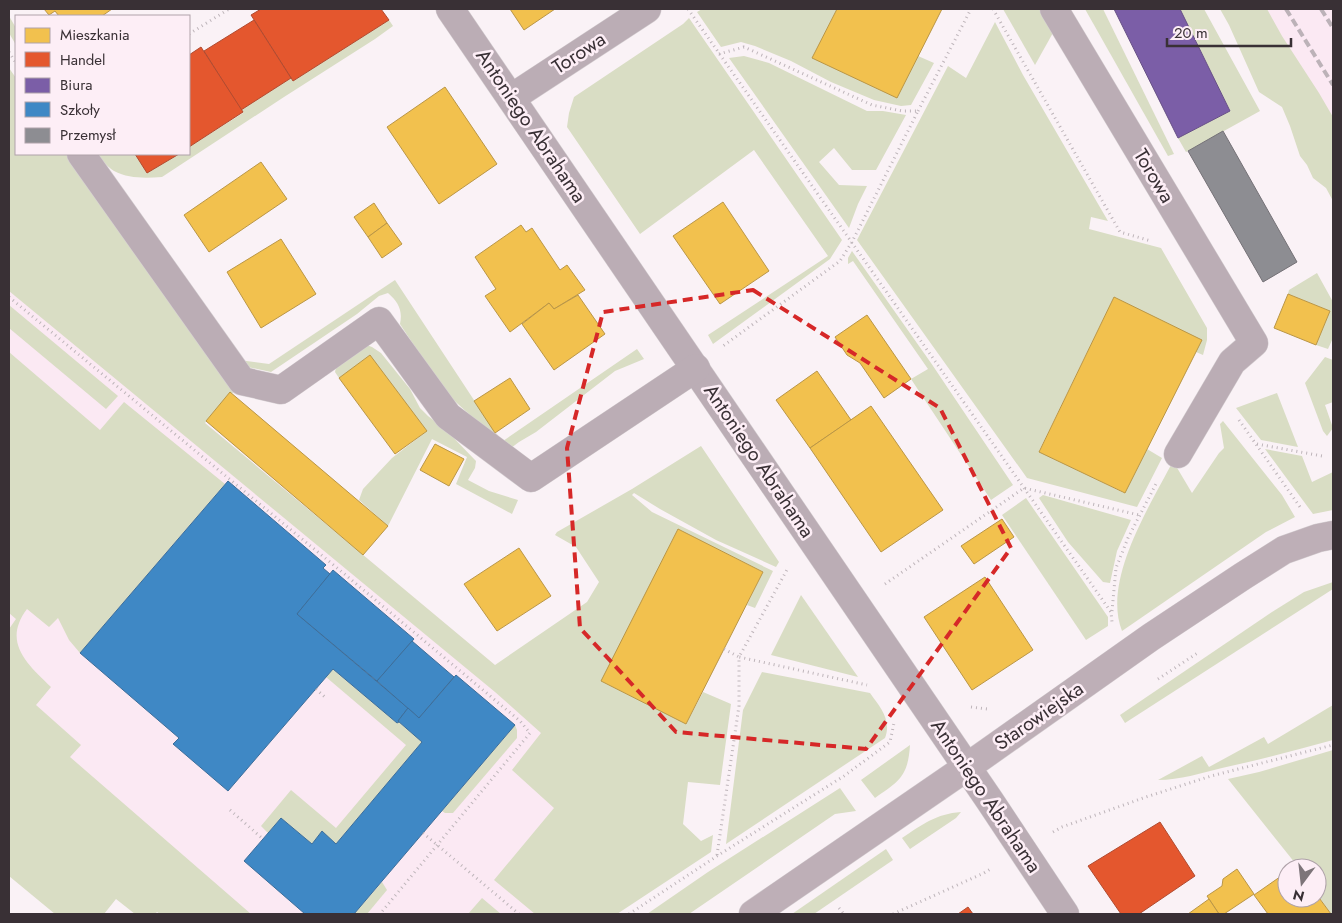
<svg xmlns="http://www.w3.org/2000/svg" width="1342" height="923" font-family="Jost,sans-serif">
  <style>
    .built { fill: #fbe9f3 }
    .green { fill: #d9ddc4 }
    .homes { fill: #f2c14e; stroke: #ba9646 }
    .shops { fill: #e4572e; stroke: #b14b30 }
    .offices { fill: #7b5ea7; stroke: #675085 }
    .schools { fill: #3f88c5; stroke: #3d6e9a }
    .industry { fill: #8d8d92; stroke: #747176 }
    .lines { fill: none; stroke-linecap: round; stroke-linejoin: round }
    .minor-casing { stroke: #d6d0d3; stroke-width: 29 }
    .major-casing { stroke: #d6d0d3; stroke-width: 29 }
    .path { stroke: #beb5ba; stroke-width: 3; stroke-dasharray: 1 4; stroke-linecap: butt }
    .minor { stroke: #bbadb5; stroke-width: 28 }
    .major { stroke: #beafb7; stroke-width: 28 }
    .rail { stroke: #bcb2b8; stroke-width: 4; stroke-dasharray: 8 4; stroke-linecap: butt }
    .marked { fill: none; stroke: #d62828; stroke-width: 4; stroke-dasharray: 10 6; stroke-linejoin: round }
    .labels { text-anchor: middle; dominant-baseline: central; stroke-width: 5; stroke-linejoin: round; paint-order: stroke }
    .street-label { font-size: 20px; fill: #393035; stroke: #fdeef6 }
  </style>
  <rect width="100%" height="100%" fill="#faf2f6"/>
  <g class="built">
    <polygon points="1248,9 1333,9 1333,144 1298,88"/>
    <polygon points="9,259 640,786 535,914 248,914 9,704"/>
  </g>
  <g class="green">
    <polygon points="702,9 837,9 812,58 918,56 934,63 911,105 901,106 874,100 831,82 791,61 755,46 741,42 721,47 697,12"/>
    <polygon points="1003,9 1041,9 1054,31 1035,65"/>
    <polygon points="1085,9 1103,9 1174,154 1168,156"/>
    <polygon points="1180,9 1204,9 1260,111 1186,152 1178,138 1230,111"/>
    <polygon points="1220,9 1267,9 1282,36 1319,93 1333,117 1333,201 1326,188 1313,178 1307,165 1300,156 1290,126 1282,107 1259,92 1229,25"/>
    <polygon points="9,16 16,28 16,45 9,33"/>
    <polygon points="689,18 842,240 830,259 713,344 708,335 828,256 754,150 640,234 567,127 569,113 574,97 683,24"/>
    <path d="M389 20 393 26 375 39 284 97 162 177C146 178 129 179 114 171 107 167 102 159 96 154H137L149 172 178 154H189V147L243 113 241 110 291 78 293 81Z"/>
    <polygon points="995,22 1023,75 1108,221 1091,217 1089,229 1161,248 1207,328 1207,340 1203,355 1196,352 1114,297 1039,451 1124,493 1147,449 1162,458 1137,507 1027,478 857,240 948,66 966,78"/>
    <polygon points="744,56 769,63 867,111 883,111 906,115 876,170 852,170 834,148 819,162 839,185 867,186 858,204 849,228 729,58"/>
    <polygon points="9,68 16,78 16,154 70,154 237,388 205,423 495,665 587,602 599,582 576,547 555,535 557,532 632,489 701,446 779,562 776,567 716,540 660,509 634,493 632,495 652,512 773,571 755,608 747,605 763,572 678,529 602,681 686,724 703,692 731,704 720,785 688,782 683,824 701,841 713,835 711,852 617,914 535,914 494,880 554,808 512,770 541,733 495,692 9,291"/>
    <path d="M145 221 239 360 269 364 395 280 495 432 503 441 637 349 644 359 615 371 536 432 519 442 511 448 494 437 447 394 432 373 400 324C403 310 398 302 388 293L379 296 357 314 271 372 243 366 168 262Z"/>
    <polygon points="852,251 931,363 1013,485 991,500 911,379 928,369 853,261 848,264 848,258"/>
    <polygon points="1317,273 1333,302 1333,338 1328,349 1316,345 1330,311 1288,294 1289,290"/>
    <polygon points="9,305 118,396 106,409 9,328"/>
    <polygon points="364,344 372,347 381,353 410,389 420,408 428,416 444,428 476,461 475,468 468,480 489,491 518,500 512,514 456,484 467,457 432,439 388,526 359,500 363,489 392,458 427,431 370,355 339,378 335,372 337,363"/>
    <path d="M9 352 100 430 124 402 225 484 80 653 69 640 58 618 49 627 27 609C2 642 27 664 51 687L36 705 81 745 70 757 251 914H160L157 912 155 914H135L116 899 104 914H55L9 876V629L16 619 9 613Z"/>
    <polygon points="1325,357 1333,360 1333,402 1325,405 1333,428 1327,436 1323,431 1305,383"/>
    <polygon points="1277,393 1298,447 1261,440 1236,408"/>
    <path d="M1223 421 1282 495 1295 517 1266 532 1122 631C1102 580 1150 506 1173 461L1192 493 1219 453 1224 448 1220 424Z"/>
    <polygon points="1265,449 1302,456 1312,482 1333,472 1333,510 1313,514"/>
    <polygon points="1043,495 1131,520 1117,551 1110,583 1103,582 1068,542 1039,498"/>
    <polygon points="1026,498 1108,617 1108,626 1086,640 1002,515"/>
    <polygon points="1333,582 1333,589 1125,723 1120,715 1269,614 1304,592"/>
    <polygon points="801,595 858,677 771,655"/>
    <polygon points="333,669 397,723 399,722 422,742 336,844 322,832 312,844 281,818 268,833 261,826 291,790 336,828 406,745 326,677"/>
    <path d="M762 672 870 693C880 707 892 720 885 738L726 844 743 710Z"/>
    <path d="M1333 705V740C1296 750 1259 760 1222 768 1201 773 1180 780 1158 780L1202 756 1209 767 1264 737 1268 744Z"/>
    <polygon points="515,725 517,730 517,738 453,813 445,813 442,811"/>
    <path d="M910 745C908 777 899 781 875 798L861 780Z"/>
    <polygon points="1333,750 1333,914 1331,914 1317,894 1317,868 1299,868 1228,779 1259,772"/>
    <polygon points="840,788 856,811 835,814 689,914 647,914 708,872"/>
    <path d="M961 812 956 818 910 849 902 838C923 824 936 814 961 812Z"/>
    <polygon points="886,849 893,860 814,914 792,914"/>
    <polygon points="382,882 387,890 367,914 354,914"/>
    <polygon points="482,898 501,914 468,914"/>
  </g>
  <g class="homes">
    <polygon points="44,9 112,9 102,16 59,16 55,11 49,15"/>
    <polygon points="510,9 555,9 524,30"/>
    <polygon points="837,9 942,9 897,98 812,58"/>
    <polygon points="445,87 497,164 439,204 387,127"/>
    <polygon points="261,162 287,199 209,252 184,215"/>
    <polygon points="723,202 769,271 720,304 673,236"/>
    <polygon points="374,203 387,223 368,237 354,217"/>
    <polygon points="387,223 402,244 382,258 368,237"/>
    <polygon points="521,225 526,232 532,228 560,270 567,265 585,290 554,309 549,303 510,332 485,296 496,289 475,257"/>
    <polygon points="281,239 316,294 261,328 227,272"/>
    <polygon points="1288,294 1330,311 1316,345 1274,328"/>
    <polygon points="578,295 605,334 554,370 522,324 549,303 554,309"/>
    <polygon points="1114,297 1202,340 1125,493 1039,452"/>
    <polygon points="867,315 911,379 884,398 860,363 847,355 835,337"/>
    <polygon points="370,355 427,431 395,454 339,378"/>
    <polygon points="817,371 851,420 810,448 776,400"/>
    <polygon points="510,378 530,409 495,433 474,401"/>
    <polygon points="230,392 388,526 363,555 206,421"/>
    <polygon points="871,406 943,510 881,552 810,448"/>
    <polygon points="435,444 464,459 449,486 420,470"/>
    <polygon points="1002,519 1014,537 974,564 961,546"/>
    <polygon points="678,529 763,572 686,724 601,681"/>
    <polygon points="519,548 551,596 497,631 464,584"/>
    <polygon points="985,577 1033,650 972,690 924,617"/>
    <polygon points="1237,869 1254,894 1224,914 1219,914 1207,896 1222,886 1223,879"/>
    <polygon points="1287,872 1287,898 1317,898 1317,895 1331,914 1268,914 1254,895"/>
    <polygon points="1209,899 1219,914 1188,914"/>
  </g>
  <g class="shops">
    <polygon points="261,9 381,9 389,20 293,81 251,15"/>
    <polygon points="254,20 291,78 241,110 204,51"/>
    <polygon points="201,47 243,112 189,147 189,55"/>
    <polygon points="135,154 179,154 147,173"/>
    <polygon points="1160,822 1195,876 1139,914 1121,914 1088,866"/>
    <polygon points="968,907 973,914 958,914"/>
  </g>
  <polygon class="offices" points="1114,9 1180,9 1230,111 1178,138"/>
  <g class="schools">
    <polygon points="228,481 326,565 323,568 330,574 297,614 408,708 398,721 399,722 397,723 333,669 228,791 173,744 179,738 80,653"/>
    <polygon points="333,570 414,639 377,681 297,614"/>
    <polygon points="412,641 454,677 419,718 377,681"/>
    <polygon points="456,675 515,725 354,914 305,914 244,861 281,818 312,844 322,831 336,844 422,742 398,721 408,708 419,718"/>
  </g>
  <polygon class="industry" points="1223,131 1297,262 1263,282 1188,151"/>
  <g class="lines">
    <defs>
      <g id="minor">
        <polyline points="450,9 990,801 1065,914"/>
        <polyline points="1054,9 1254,343 1232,362 1178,454"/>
        <polyline points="511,98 647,9"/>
        <polyline points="81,154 242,381 281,390 379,321 448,416 531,478 696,368"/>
      </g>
      <polyline id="major" points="753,914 967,767 1151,637 1243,576 1284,550 1318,538 1333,535"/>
    </defs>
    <use href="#minor" class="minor-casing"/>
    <use href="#major" class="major-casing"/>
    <g class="path">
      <polyline points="688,9 1111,612 1112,622"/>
      <polyline points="993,9 1120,232 1151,241"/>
      <polyline points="189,34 229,9"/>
      <polyline points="9,52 16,63"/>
      <polyline points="719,54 744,47 872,105 902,111 918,111 852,242 840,261 723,346"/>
      <polyline points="918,111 971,9"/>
      <polyline points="9,297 342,572 520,721 530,733 380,914"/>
      <polyline points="1239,420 1300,507"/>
      <polyline points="1257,444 1322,456"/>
      <polyline points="885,584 1024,488 1139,515"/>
      <polyline points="1112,611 1116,568 1128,538 1157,482"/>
      <polyline points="724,649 739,657 788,568"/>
      <polyline points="1158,679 1199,652"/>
      <polyline points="316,689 327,699"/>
      <polyline points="971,707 987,709"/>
      <polyline points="230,810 263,839"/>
      <polyline points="1053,832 1062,827 1146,797 1211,776 1333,745"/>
      <polyline points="423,833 519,914"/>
      <polyline points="717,855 739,706 739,657 867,685"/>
      <polyline points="839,908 844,914"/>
      <polyline points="629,914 717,856 844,776 890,742 894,723"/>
      <polyline points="893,914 984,873 992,868"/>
    </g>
    <use href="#minor" class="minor"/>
    <use href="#major" class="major"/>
    <g class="rail">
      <polyline points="1286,9 1333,85"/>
      <polyline points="1321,9 1333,28"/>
    </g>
  </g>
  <path class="marked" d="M753 290 940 408 1011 548 866 749 676 732 580 628 567 448 603 312Z"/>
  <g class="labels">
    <g class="street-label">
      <text transform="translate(579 53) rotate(-33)">Torowa</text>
      <text transform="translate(531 126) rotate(56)">Antoniego Abrahama</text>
      <text transform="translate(1154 176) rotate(59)">Torowa</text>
      <text transform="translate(759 461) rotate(56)">Antoniego Abrahama</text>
      <text transform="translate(1039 716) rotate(-35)">Starowiejska</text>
      <text transform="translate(986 796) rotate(56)">Antoniego Abrahama</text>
    </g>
  </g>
  <rect width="1342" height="923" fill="none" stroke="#393035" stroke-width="20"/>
  <rect x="15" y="15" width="175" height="140" fill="#fdeef6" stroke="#afa2a9"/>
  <rect x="25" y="28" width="25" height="15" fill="#f2c14e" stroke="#afa2a9"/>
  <text x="60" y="40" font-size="15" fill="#393035">Mieszkania</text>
  <rect x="25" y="52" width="25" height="15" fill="#e4572e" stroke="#afa2a9"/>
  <text x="60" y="65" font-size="15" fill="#393035">Handel</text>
  <rect x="25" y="78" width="25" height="15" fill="#7b5ea7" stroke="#afa2a9"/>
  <text x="60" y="90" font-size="15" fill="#393035">Biura</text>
  <rect x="25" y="102" width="25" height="15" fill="#3f88c5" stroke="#afa2a9"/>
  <text x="60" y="115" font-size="15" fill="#393035">Szkoły</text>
  <rect x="25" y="128" width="25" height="15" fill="#8d8d92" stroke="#afa2a9"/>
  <text x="60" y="140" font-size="15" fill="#393035">Przemysł</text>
  <g transform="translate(1302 883) rotate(195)"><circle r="24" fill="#fdeef6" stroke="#afa2a9"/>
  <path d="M0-4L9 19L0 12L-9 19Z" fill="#7d7479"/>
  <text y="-8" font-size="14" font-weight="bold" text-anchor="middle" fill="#393035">N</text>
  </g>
  <path d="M1167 38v8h124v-8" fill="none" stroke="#393035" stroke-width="2.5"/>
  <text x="1174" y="38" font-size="15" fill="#393035" stroke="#fdeef6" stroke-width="4" paint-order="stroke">20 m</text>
</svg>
